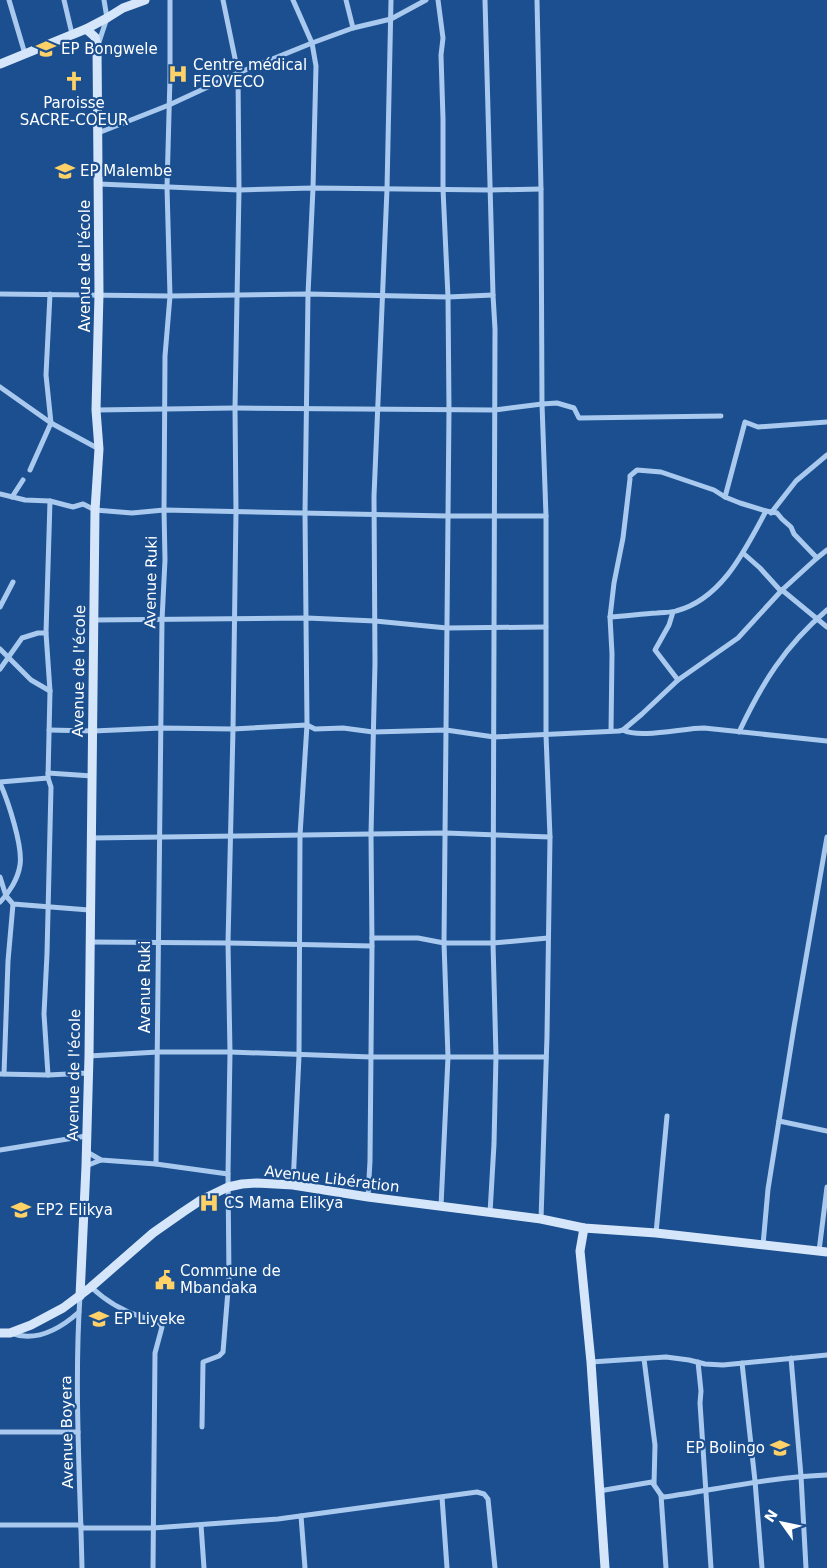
<svg xmlns="http://www.w3.org/2000/svg" width="827" height="1568" font-family="'DejaVu Sans',sans-serif">
  <style>
    .lines { fill: none; stroke-linecap: round; stroke-linejoin: round }
    .street { stroke: #a9c9ee; stroke-width: 5 }
    .secondary { stroke: #d6e6fa; stroke-width: 9 }
    .labels { text-anchor: middle; dominant-baseline: central; stroke-width: 4.5; stroke-linejoin: round; paint-order: stroke }
    .poi-label { font-size: 15px; fill: #fff; stroke: #1b4f8f; text-anchor: start }
    .street-label { font-size: 15px; fill: #fff; stroke: #1b4f8f }
  </style>
  <rect width="100%" height="100%" fill="#1b4f8f"/>
  <g class="lines">
    <g class="street">
      <polyline points="9,0 25,54"/>
      <polyline points="64,0 72,34"/>
      <polyline points="346,0 353,28"/>
      <polyline points="438,0 443,38 441,55 443,119 443,189 448,297 449,410 444,943 448,1057 441,1206"/>
      <polyline points="485,0 493,295 495,329 493,943 496,1056 494,1144 490,1213"/>
      <polyline points="537,0 541,189 542,404 546,516 546,735 550,837 547,1036 541,1219"/>
      <polyline points="98,45 107,18 104,0"/>
      <polyline points="98,133 169,105 238,73 312,43 353,28 391,19 426,0"/>
      <polyline points="99,184 239,190 313,188 490,190 541,189"/>
      <polyline points="0,294 170,296 308,294 448,297 493,295"/>
      <polyline points="0,387 51,423 99,449"/>
      <polyline points="96,410 235,408 495,410 542,404 557,403 574,408 579,418 721,416"/>
      <polyline points="30,470 51,423 46,375 50,294"/>
      <polyline points="0,494 25,500 50,501 73,507 83,504 95,510 132,513 164,510 447,516 546,516"/>
      <polyline points="12,497 23,480"/>
      <polyline points="725,497 745,422 758,427 827,422"/>
      <polyline points="771,513 796,481 827,455"/>
      <polyline points="743,553 760,568 779,589 782,590 827,627"/>
      <polyline points="0,607 13,582"/>
      <polyline points="673,612 669,625 655,650 678,680"/>
      <path d="M610 617C626 616 641 614 657 613 663 612 670 613 676 611 722 599 745 550 766 511"/>
      <polyline points="94,620 307,618 375,621 447,628 546,627"/>
      <polyline points="46,633 50,501"/>
      <polyline points="0,649 31,680 50,691"/>
      <polyline points="0,669 22,638 38,633 46,633 50,691 48,778 0,782"/>
      <polyline points="49,730 93,731 161,728 233,729 307,725 315,729 343,728 373,732 446,730 494,737 619,731 623,730 642,714 678,680 738,638 782,590 817,558 827,550"/>
      <path d="M623 730C640 739 683 728 704 728L827 741"/>
      <polyline points="611,731 612,654 610,617 614,583 623,538 630,479 630,476 637,470 661,472 714,490 725,497 740,503 766,511 777,513 782,519 791,527 794,534 817,558"/>
      <path d="M739 732C762 683 785 646 827 610"/>
      <polyline points="48,773 92,776"/>
      <polyline points="48,778 51,787 47,954 44,1014 48,1075"/>
      <path d="M0 783C8 801 23 846 20 865 18 879 9 893 0 902"/>
      <polyline points="91,838 371,834 446,833 550,837"/>
      <polyline points="0,877 6,896 13,904 89,910"/>
      <polyline points="372,938 418,938 444,943 493,943 548,938"/>
      <polyline points="90,942 228,943 372,946"/>
      <polyline points="89,1056 158,1052 230,1052 371,1057 546,1057"/>
      <polyline points="0,1074 48,1075 88,1073"/>
      <polyline points="4,1074 8,961 13,904"/>
      <polyline points="779,1121 827,1131"/>
      <polyline points="0,1150 86,1136"/>
      <polyline points="87,1152 101,1160 156,1164 228,1174"/>
      <polyline points="156,1164 162,620 165,560 164,510 165,356 170,296 167,187 170,77 170,0"/>
      <polyline points="86,1166 101,1160"/>
      <polyline points="293,1185 299,1056 300,835 307,725 305,513 308,294 313,188 316,66 312,43 293,0"/>
      <polyline points="368,1197 370,1161 372,946 371,834 375,663 374,496 387,189 391,0"/>
      <polyline points="656,1233 667,1116"/>
      <polyline points="763,1245 768,1189 794,1027 827,837"/>
      <polyline points="819,1251 827,1187"/>
      <path d="M91 1287C107 1302 122 1311 142 1317 150 1319 159 1319 162 1327L155 1353 153 1568"/>
      <path d="M80 1296C74 1386 80 1478 82 1568"/>
      <path d="M10 1333C36 1343 60 1329 79 1312"/>
      <polyline points="791,1358 801,1476 806,1568"/>
      <polyline points="644,1359 655,1445 654,1484"/>
      <polyline points="591,1362 666,1357 689,1360 705,1364 723,1365 827,1355"/>
      <polyline points="698,1362 701,1391 700,1403 711,1568"/>
      <polyline points="742,1363 755,1481 762,1568"/>
      <polyline points="202,1427 203,1362 219,1356 223,1352 229,1278 228,1174 230,1052 228,943 233,729 236,512 235,408 239,190 238,73 223,0"/>
      <polyline points="0,1432 78,1432"/>
      <path d="M599 1491 652 1482 661 1495 664 1497C719 1489 772 1477 827 1475"/>
      <polyline points="661,1495 666,1568"/>
      <polyline points="442,1497 447,1568"/>
      <polyline points="301,1516 305,1568"/>
      <polyline points="0,1525 81,1525"/>
      <polyline points="201,1525 204,1568"/>
      <polyline points="81,1528 153,1528 278,1519 477,1492 484,1494 488,1499 495,1568"/>
    </g>
    <g class="secondary">
      <polyline points="0,64 86,29 107,18 123,8 145,0"/>
      <polyline points="584,1228 580,1251 591,1362 605,1568"/>
      <polyline points="80,1296 86,1166 89,1056 95,510 99,449 96,410 99,294 97,46 95,37 86,29"/>
      <polyline points="0,1333 10,1333 31,1325 63,1308 91,1287 153,1233 183,1212 201,1200 228,1187 242,1184 257,1183 293,1185 368,1197 541,1219 584,1228 656,1233 827,1252"/>
    </g>
  </g>
  <defs>
    <symbol id="school-bare" viewBox="-9 -9 18 18"><path d="M0-5L7-2L0 1L-7-2ZM-4 1L0 2.5L4 1V4Q0 6-4 4Z" fill="#ffd166" stroke="#1b4f8f" stroke-width="2.5" paint-order="stroke"/></symbol>
    <symbol id="hospital-bare" viewBox="-9 -9 18 18"><path d="M-5-5h3v3.5h4V-5h3V5h-3V1.5h-4V5h-3Z" fill="#ffd166" stroke="#1b4f8f" stroke-width="2.5" paint-order="stroke"/></symbol>
    <symbol id="church-bare" viewBox="-9 -9 18 18"><path d="M-1.2-6h2.4v3.5h3.3v2.4h-3.3V6h-2.4V-.1h-3.3v-2.4h3.3Z" fill="#ffd166" stroke="#1b4f8f" stroke-width="2.5" paint-order="stroke"/></symbol>
    <symbol id="civic-bare" viewBox="-9 -9 18 18"><path d="M-.6-6.5H3V-4.5H.6V-3L4-1V1h2V6H-6V1h2V-1L-.6-3ZM-1.2 2.5V6h2.4V2.5Z" fill="#ffd166" stroke="#1b4f8f" stroke-width="2.5" paint-order="stroke"/></symbol>
  </defs>
  <g fill-rule="evenodd">
    <use href="#school-bare" x="32" y="35" width="28" height="28"/>
    <use href="#hospital-bare" x="164" y="60" width="28" height="28"/>
    <use href="#church-bare" x="60" y="67" width="28" height="28"/>
    <use href="#school-bare" x="51" y="157" width="28" height="28"/>
    <use href="#hospital-bare" x="195" y="1189" width="28" height="28"/>
    <use href="#school-bare" x="7" y="1196" width="28" height="28"/>
    <use href="#civic-bare" x="151" y="1266" width="28" height="28"/>
    <use href="#school-bare" x="85" y="1305" width="28" height="28"/>
    <use href="#school-bare" x="766" y="1434" width="28" height="28"/>
  </g>
  <g class="labels">
    <g class="poi-label">
      <text x="61" y="49">EP Bongwele</text>
      <text x="193" y="65">Centre médical<tspan x="193" dy="17">FEOVECO</tspan></text>
      <text x="74" y="103" text-anchor="middle">Paroisse<tspan x="74" dy="17">SACRE-COEUR</tspan></text>
      <text x="80" y="171">EP Malembe</text>
      <text x="224" y="1203">CS Mama Elikya</text>
      <text x="36" y="1210">EP2 Elikya</text>
      <text x="180" y="1271">Commune de<tspan x="180" dy="17">Mbandaka</tspan></text>
      <text x="114" y="1319">EP Liyeke</text>
      <text x="765" y="1448" text-anchor="end">EP Bolingo</text>
    </g>
    <g class="street-label">
      <text transform="translate(85 266) rotate(-90)">Avenue de l'école</text>
      <text transform="translate(151 582) rotate(-89)">Avenue Ruki</text>
      <text transform="translate(79 671) rotate(-89)">Avenue de l'école</text>
      <text transform="translate(145 987) rotate(-90)">Avenue Ruki</text>
      <text transform="translate(74 1075) rotate(-89)">Avenue de l'école</text>
      <text transform="translate(332 1179) rotate(7)">Avenue Libération</text>
      <text transform="translate(67 1432) rotate(-91)">Avenue Boyera</text>
    </g>
  </g>
  <g transform="translate(782 1523) rotate(303)" stroke="#1b4f8f" stroke-width="4" paint-order="stroke">
  <path d="M0-4L9 19L0 12L-9 19Z" fill="#ffffff"/>
  <text y="-8" font-size="14" font-weight="bold" text-anchor="middle" fill="#ffffff">N</text>
  </g>
</svg>
